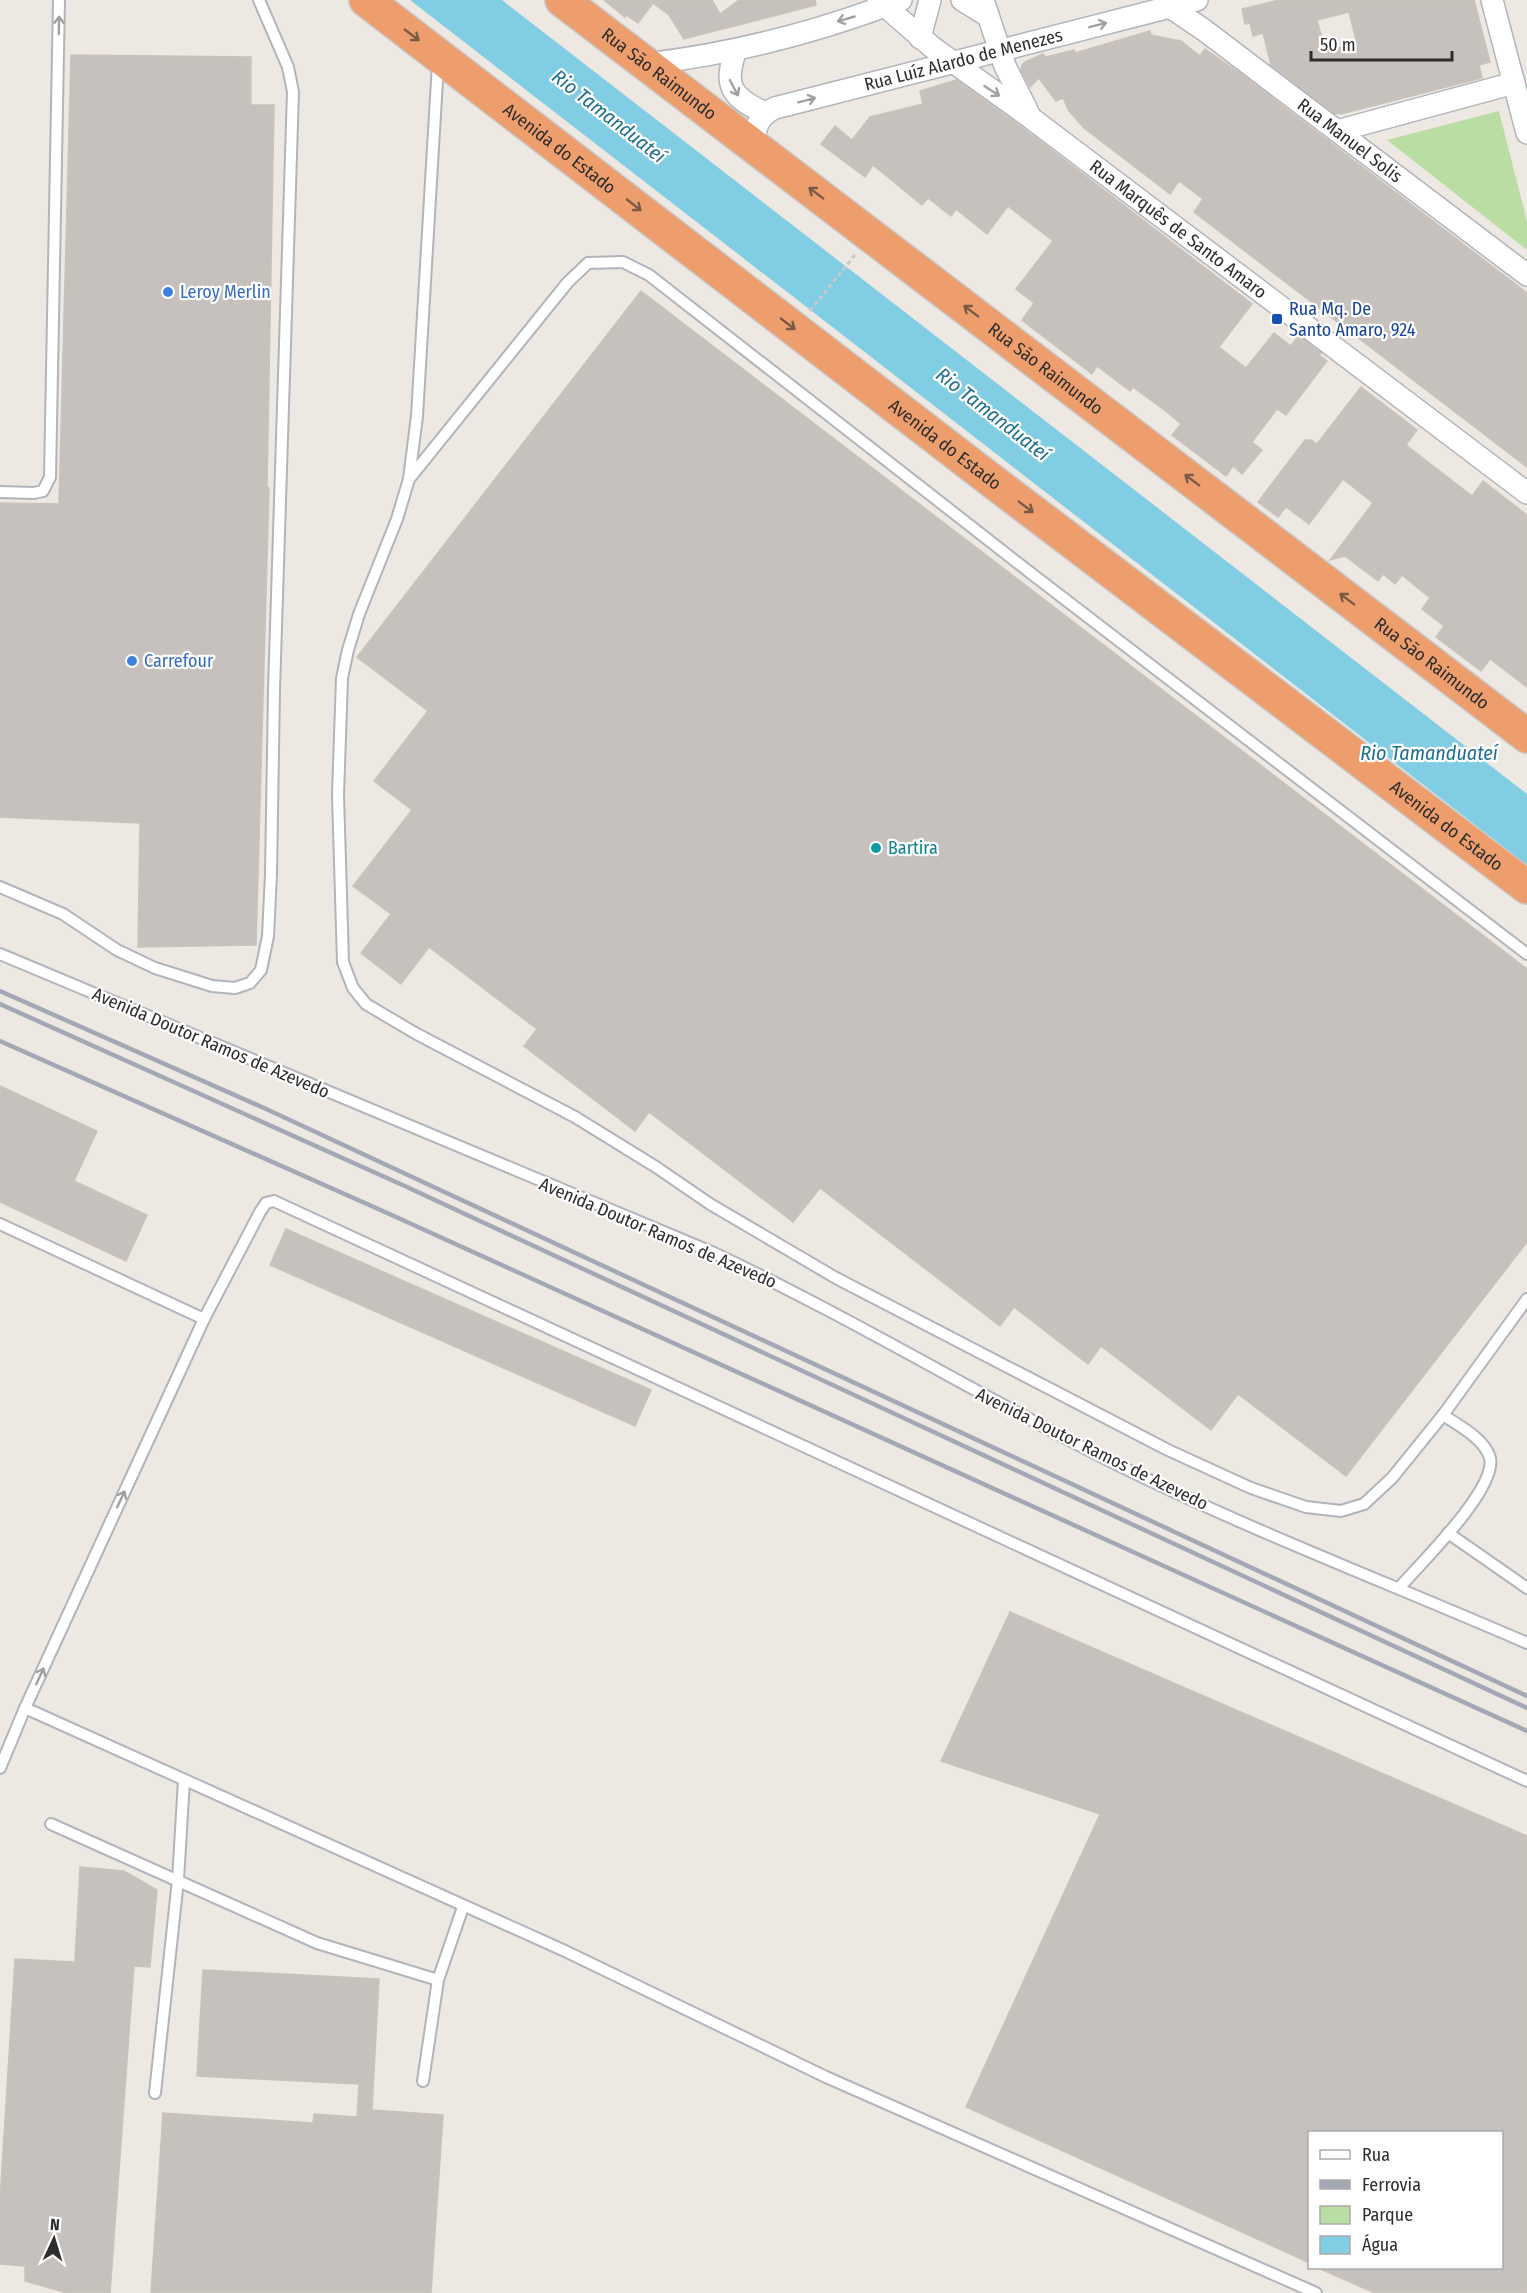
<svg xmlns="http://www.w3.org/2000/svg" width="1527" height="2293" font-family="'Fira Sans Condensed',sans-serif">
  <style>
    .green { fill: #badda4 }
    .water { fill: #81cde3 }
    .building { fill: #c6c1bd; stroke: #c9c3bb; stroke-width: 1.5; fill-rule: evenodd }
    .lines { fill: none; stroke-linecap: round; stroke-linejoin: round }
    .lane-casing { stroke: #b2b4bc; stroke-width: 14 }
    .street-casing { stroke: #b2b4bc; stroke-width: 24 }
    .highway-casing { stroke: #c8c8c8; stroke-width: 36 }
    .path { stroke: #c8c8c8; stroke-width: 3; stroke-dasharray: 4.5 3; stroke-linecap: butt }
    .lane { stroke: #fff; stroke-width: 10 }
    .street { stroke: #fff; stroke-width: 21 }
    .highway { stroke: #ee9e6c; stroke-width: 33 }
    .rail { stroke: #a4a8b5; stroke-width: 4.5 }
    .oneway { stroke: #a0a0a0 }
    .oneway2 { stroke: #7a5a46 }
    .shop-dot { fill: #3f7fe0; stroke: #fff; stroke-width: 2 }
    .transit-dot { fill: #1a4fb4; stroke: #fff; stroke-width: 2 }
    .culture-dot { fill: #0f9aa8; stroke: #fff; stroke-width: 2 }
    .labels { text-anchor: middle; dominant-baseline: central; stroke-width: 4.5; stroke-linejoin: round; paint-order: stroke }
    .street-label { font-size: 18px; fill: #2d2d2d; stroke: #fff }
    .shop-label { font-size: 18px; fill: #366cbe; stroke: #fff; text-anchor: start }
    .transit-label { font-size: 18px; fill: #164399; stroke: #fff; text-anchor: start }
    .culture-label { font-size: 18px; fill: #0d838f; stroke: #fff; text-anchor: start }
    .water-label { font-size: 20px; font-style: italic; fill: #1d6f92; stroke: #fff }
  </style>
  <rect width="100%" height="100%" fill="#ede8e2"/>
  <polygon class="green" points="1499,111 1527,222 1527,250 1387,140"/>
  <polygon class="water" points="410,0 502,0 1527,794 1527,865"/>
  <g class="building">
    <polygon points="604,0 712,0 720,14 739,0 815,0 816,5 684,39 669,15 653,3 638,23 626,15 625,17"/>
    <path d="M1279 0H1474L1490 62 1479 65 1482 78 1341 114 1334 113 1271 65 1263 33 1253 36 1250 23 1245 24 1242 9ZM1349 12 1357 43 1326 52 1317 20Z"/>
    <polygon points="1150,31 1151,35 1181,41 1200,56 1205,49 1241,74 1527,293 1527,467 1194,212 1203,199 1179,181 1170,194 1084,128 1069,111 1063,98 1056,101 1039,78 1030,87 1021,70 1022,65 1025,62 1043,54 1046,57 1074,50 1075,53"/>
    <polygon points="71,55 251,57 251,105 274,105 267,488 269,488 256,945 138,947 140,823 0,817 0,503 59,504"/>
    <polygon points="956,80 1035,137 1252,304 1219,347 1246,368 1274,333 1291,346 1298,336 1321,353 1319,355 1327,361 1286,415 1277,409 1252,442 1262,450 1242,474 1233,466 1226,476 1172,435 1181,424 1168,413 1133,387 1130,391 1097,366 1092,374 1022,320 1034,303 1016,289 1053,241 1008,206 987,234 956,209 951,216 928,198 922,205 873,165 865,177 821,144 835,126 852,140 870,117 923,104 920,91"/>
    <polygon points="641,291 1527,969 1527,1242 1346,1476 1238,1394 1211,1430 1101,1346 1088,1364 1014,1307 1000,1326 820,1188 793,1222 649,1112 635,1131 524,1046 537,1029 429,947 401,984 361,953 391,914 353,886 412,810 374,781 428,711 357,657"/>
    <polygon points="1361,387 1417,430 1406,445 1472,496 1483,481 1527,515 1527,687 1490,659 1481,671 1436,637 1444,626 1422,609 1430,598 1402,575 1395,584 1383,574 1378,581 1345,556 1330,560 1373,503 1343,479 1309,524 1286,507 1278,517 1258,502 1305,440 1311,440 1317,444"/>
    <polygon points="0,1086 97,1131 74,1181 147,1215 126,1261 0,1202"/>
    <polygon points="286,1229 651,1390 635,1426 270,1265"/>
    <polygon points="1010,1612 1527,1836 1527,2293 1375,2293 1318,2268 1502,2268 1502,2133 1310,2133 1310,2263 966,2107 1100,1814 941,1761"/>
    <polygon points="80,1867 124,1871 157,1890 150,1967 134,1966 110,2293 67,2293 25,2281 25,2266 0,2264 0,2200 15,1959 75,1962"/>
    <polygon points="203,1970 379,1979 372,2110 443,2115 431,2293 151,2293 163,2113 313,2123 314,2114 357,2117 359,2084 197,2076"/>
  </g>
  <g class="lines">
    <defs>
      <g id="lane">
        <polyline points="438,64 417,416 409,479 397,519 359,614 348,650 342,678 338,795 343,962 353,988 366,1004 415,1033 575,1117 656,1167 710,1204 836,1278 1168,1450 1251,1488 1306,1507 1341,1511 1364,1504 1392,1478 1443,1415 1527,1299"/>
        <polyline points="409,479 568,282 588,263 623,262 649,275 1032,574 1527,954"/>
        <polyline points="0,492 34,493 43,491 50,477 59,0"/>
        <polyline points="0,887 63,914 117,950 155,968 212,986 235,988 250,983 261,970 268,936 271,874 274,690 293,92 288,67 259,0"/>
        <path d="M0 954 714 1253C852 1318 983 1398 1120 1466 1252 1531 1391 1584 1527 1643"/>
        <polyline points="0,1224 204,1319"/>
        <polyline points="1448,1533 1527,1588"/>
        <path d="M1399 1588C1420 1564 1497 1489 1490 1458 1485 1439 1458 1425 1443 1415"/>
        <polyline points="25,1708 565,1951 826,2077 1316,2293"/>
        <polyline points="0,1768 25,1708 204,1319 260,1212 266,1203 274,1201 1527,1781"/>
        <polyline points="51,1824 317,1943 438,1980 463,1907"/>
        <polyline points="423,2081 438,1980"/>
        <polyline points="155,2093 178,1880 184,1780"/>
      </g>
      <g id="street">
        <path id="s1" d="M878 0 932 47 1031 118 1527 493"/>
        <polyline points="962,0 988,16"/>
        <polyline points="983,0 1005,66 1028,112"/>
        <polyline points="1492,0 1527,133"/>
        <path id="s2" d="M1170 7 1204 30 1527 275"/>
        <polyline points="920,38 930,0"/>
        <path d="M736 50C723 86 731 97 765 113"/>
        <path d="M646 64C731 54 821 31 901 0"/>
        <polyline points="1337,131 1514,83"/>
        <path id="s3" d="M753 145C755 128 758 116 775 108L1197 0"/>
      </g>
      <g id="highway">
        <path id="s4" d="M366 0 1004 490 1527 887"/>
        <path id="s5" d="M562 0 1527 736"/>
      </g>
    </defs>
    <use href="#lane" class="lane-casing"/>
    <use href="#street" class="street-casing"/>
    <use href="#highway" class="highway-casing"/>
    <polyline class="path" points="810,311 855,255"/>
    <use href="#lane" class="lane"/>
    <use href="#street" class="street"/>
    <use href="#highway" class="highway"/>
    <g class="rail">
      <polyline points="0,991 264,1108 1527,1696"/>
      <polyline points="0,1004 407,1187 1527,1708"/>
      <polyline points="0,1041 385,1212 1527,1731"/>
    </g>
  </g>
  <defs><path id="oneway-shaft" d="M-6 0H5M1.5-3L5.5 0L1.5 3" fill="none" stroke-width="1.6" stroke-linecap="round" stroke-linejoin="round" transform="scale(1.5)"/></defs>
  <g class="oneway">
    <use href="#oneway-shaft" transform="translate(846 19) rotate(164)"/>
    <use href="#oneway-shaft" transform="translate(59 25) rotate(-89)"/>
    <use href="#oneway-shaft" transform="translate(1098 25) rotate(-14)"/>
    <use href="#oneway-shaft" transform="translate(734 88) rotate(62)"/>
    <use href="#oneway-shaft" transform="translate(992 91) rotate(33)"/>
    <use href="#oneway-shaft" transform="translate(807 100) rotate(-15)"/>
    <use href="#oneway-shaft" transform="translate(121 1499) rotate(-65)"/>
    <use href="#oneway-shaft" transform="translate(40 1676) rotate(-65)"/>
  </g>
  <g class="oneway2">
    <use href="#oneway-shaft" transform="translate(412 35) rotate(37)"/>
    <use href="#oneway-shaft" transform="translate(816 193) rotate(-143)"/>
    <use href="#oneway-shaft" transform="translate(634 205) rotate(38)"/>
    <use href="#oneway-shaft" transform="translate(971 311) rotate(-143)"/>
    <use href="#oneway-shaft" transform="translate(788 324) rotate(38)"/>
    <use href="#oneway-shaft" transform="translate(1192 480) rotate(-143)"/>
    <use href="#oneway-shaft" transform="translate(1026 507) rotate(37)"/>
    <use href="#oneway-shaft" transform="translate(1347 599) rotate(-143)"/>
  </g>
  <g class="shop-dot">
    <circle cx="168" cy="292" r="6"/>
    <circle cx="132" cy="661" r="6"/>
  </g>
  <rect class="transit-dot" x="1271" y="313" width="12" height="12" rx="3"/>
  <circle class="culture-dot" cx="876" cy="848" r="6"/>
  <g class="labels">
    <g class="street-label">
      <text stroke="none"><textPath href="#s3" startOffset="240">Rua Luíz Alardo de Menezes</textPath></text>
      <text stroke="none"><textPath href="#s5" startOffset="122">Rua São Raimundo</textPath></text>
      <text stroke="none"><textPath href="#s2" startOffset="224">Rua Manuel Solis</textPath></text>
      <text stroke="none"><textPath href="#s4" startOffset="244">Avenida do Estado</textPath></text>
      <text stroke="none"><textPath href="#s1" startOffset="378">Rua Marquês de Santo Amaro</textPath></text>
      <text stroke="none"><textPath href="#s5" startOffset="608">Rua São Raimundo</textPath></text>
      <text stroke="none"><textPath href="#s4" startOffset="730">Avenida do Estado</textPath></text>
      <text stroke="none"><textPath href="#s5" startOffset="1094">Rua São Raimundo</textPath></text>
      <text stroke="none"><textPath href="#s4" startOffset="1360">Avenida do Estado</textPath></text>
      <text transform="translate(211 1043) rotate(23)">Avenida Doutor Ramos de Azevedo</text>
      <text transform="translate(658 1233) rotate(23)">Avenida Doutor Ramos de Azevedo</text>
      <text transform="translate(1092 1449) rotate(26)">Avenida Doutor Ramos de Azevedo</text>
    </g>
    <g class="shop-label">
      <text x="180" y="292">Leroy Merlin</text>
      <text x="144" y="661">Carrefour</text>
    </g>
    <g class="transit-label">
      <text x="1289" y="309">Rua Mq. De<tspan x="1289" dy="21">Santo Amaro, 924</tspan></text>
    </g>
    <g class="culture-label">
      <text x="888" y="848">Bartira</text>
    </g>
    <g class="water-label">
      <text transform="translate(609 116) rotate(38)">Rio Tamanduateí</text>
      <text transform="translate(993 414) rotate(38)">Rio Tamanduateí</text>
      <text x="1429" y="753">Rio Tamanduateí</text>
    </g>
  </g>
  <rect x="1308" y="2131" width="195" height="138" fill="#ffffff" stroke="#ababab" stroke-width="1.5"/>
  <rect x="1320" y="2150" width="30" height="9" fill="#ffffff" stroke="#ababab" stroke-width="1.5"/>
  <text x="1362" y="2161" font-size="18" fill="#2d2d2d">Rua</text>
  <rect x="1320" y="2180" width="30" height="9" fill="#a4a8b5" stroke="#ababab" stroke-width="1.5"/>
  <text x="1362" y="2191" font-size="18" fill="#2d2d2d">Ferrovia</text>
  <rect x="1320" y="2206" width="30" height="18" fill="#badda4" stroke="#ababab" stroke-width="1.5"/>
  <text x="1362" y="2221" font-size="18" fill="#2d2d2d">Parque</text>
  <rect x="1320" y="2236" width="30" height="18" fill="#81cde3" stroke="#ababab" stroke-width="1.5"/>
  <text x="1362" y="2251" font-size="18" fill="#2d2d2d">Água</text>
  <g transform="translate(54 2239) rotate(4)" stroke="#ffffff" stroke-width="4.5" paint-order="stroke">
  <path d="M0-4.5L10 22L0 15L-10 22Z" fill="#2d2d2d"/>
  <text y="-9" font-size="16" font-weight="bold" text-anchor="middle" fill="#2d2d2d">N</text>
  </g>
  <path d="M1311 51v9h141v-9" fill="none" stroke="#2d2d2d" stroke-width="3"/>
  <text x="1320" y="51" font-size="18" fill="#2d2d2d" stroke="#ffffff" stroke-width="4.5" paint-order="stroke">50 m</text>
</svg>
